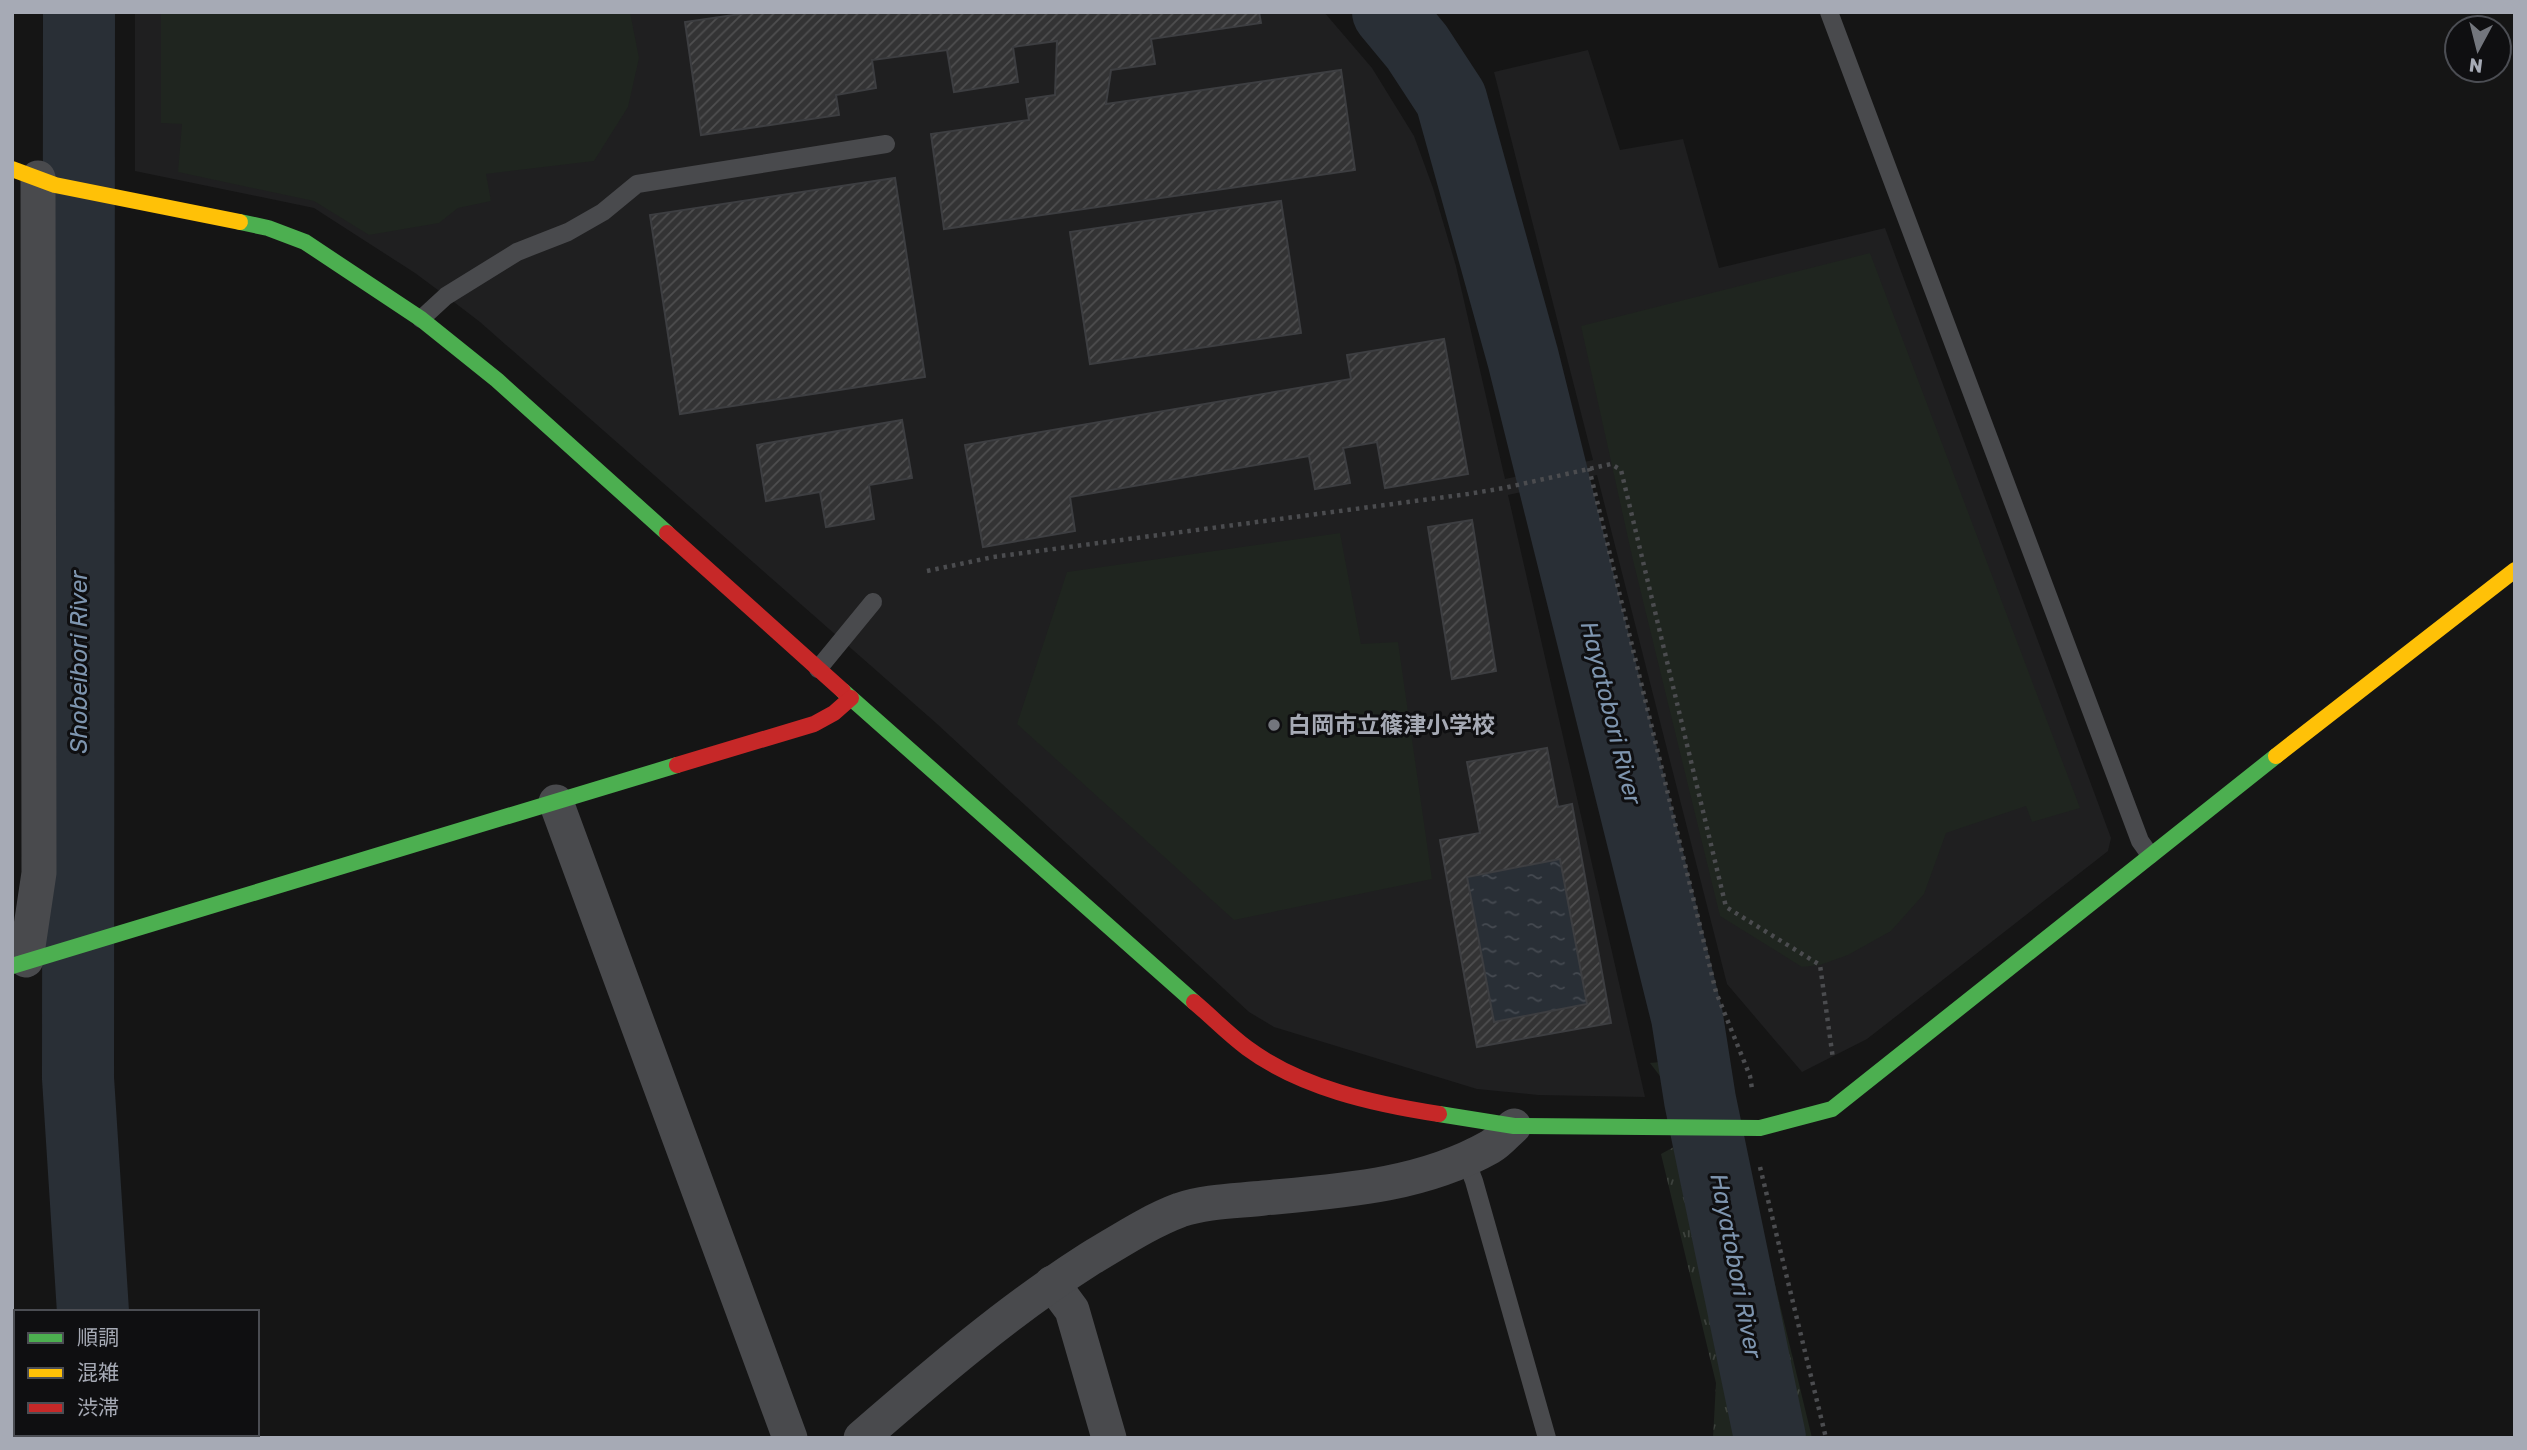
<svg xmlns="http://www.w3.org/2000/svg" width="2527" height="1450" font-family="Rubik,'Noto Sans JP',sans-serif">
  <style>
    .built { fill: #1f1f20 }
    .grass { fill: url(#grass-tufts) }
    .pitch { fill: #1f251f }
    .water { fill: url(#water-ripples) }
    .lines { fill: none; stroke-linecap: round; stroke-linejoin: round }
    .river { stroke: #292f36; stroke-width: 72 }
    .building { fill: url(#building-hatch); stroke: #3d3e41; stroke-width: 2; fill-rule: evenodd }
    .path { stroke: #4b4c4f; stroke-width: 4.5; stroke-dasharray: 3.5 5; stroke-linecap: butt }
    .lane { stroke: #494a4d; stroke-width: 18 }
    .street { stroke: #494a4d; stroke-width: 35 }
    .fast { stroke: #4caf50; stroke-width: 16 }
    .slow { stroke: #ffc107; stroke-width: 16 }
    .jam { stroke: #c62828; stroke-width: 16 }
    .poi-dot { fill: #73767d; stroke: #0f0f11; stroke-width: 2.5 }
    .labels { text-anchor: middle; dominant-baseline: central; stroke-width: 6; stroke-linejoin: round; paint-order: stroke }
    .poi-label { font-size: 23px; font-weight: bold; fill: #a6aab5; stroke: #0f0f11; text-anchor: start }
    .water-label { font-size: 24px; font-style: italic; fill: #7e95af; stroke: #0f0f11 }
  </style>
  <defs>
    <pattern id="grass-tufts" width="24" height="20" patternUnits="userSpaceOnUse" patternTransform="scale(1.75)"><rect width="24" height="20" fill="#1f251f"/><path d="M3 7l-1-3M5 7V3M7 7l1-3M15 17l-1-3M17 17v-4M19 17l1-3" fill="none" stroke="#3d423d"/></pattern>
    <pattern id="water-ripples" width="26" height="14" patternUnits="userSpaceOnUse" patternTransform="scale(1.75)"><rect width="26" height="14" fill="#292f36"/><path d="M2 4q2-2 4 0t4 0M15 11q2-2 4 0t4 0" fill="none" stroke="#454a51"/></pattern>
    <pattern id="building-hatch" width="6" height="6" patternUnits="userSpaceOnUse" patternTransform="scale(1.75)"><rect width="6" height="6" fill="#333334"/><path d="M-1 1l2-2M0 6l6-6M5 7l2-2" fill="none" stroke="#4e4e4f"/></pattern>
  </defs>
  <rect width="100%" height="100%" fill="#151515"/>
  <polygon class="built" points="135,12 1324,12 1372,68 1414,136 1433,188 1456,266 1505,479 1593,460 1494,72 1588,50 1620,150 1683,139 1719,268 1885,228 2111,838 2108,851 1867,1039 1802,1072 1727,984 1597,475 1508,495 1645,1097 1538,1095 1477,1089 1274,1027 1249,1012 936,723 480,322 446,296 415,273 314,208 135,171"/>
  <polygon class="grass" points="1715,1057 1733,1147 1745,1160 1812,1438 1713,1438 1716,1383 1661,1154 1674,1147 1673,1093 1650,1063"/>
  <g class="pitch">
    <polygon points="161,12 630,12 639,58 628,107 594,161 486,174 491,201 458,208 439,223 369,235 314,201 178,172 182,124 161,123"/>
    <polygon points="1870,253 2080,808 2032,822 2026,806 1946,833 1924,894 1891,931 1848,955 1820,965 1802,967 1720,916 1632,556 1581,326"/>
    <polygon points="1340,533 1361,644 1398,642 1432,879 1234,920 1017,724 1067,572"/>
  </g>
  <polygon class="water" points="1560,859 1587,1004 1494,1022 1467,877"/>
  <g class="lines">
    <g class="river">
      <polyline points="79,12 78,1078 93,1312"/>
      <polyline points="1388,12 1417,47 1451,99 1523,358 1687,1017 1700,1100 1770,1438"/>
      <polyline points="101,1434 102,1438"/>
    </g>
  </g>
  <g class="building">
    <polygon points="754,12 1259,12 1261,23 1151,39 1155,64 1111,70 1106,104 1341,70 1355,170 944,229 931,134 1029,120 1026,99 1055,95 1057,41 1013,47 1018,82 954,92 947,50 872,60 876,88 836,95 839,115 701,135 685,22"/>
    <polygon points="895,178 925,377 680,414 650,215"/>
    <polygon points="1281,201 1301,333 1090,364 1070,232"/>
    <polygon points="1444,339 1468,474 1385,488 1377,442 1343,448 1350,483 1315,489 1309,456 1070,497 1075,531 983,547 965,445 1351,379 1347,355"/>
    <polygon points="902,420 912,478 869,485 874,519 826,527 820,492 766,501 757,445"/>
    <polygon points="1472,520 1496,671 1452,679 1428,527"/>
    <path d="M1547 748 1558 807 1572 804 1611 1023 1477 1047 1440 840 1480 833 1467 762ZM1560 859 1587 1004 1494 1022 1467 877Z"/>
  </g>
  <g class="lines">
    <g class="path">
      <polyline points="1589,468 1716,992 1750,1076 1752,1089"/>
      <polyline points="927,571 993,557 1468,494 1504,488 1611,464 1621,470 1726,907 1820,965 1833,1059"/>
      <polyline points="1760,1167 1826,1438"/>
    </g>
    <g class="lane">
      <polyline points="1829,12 2140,841 2150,855"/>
      <polyline points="421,319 446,296 517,252 568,232 603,212 637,184 886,144"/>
      <polyline points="818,669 873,602"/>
      <polyline points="1465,1158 1474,1181 1547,1438"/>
    </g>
    <g class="street">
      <polyline points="556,802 790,1438"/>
      <polyline points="26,960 39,873 38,178"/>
      <polyline points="1052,1283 1072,1310 1109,1438"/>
      <path d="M861 1438C935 1374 1009 1310 1091 1258 1120 1241 1148 1222 1180 1210 1206 1201 1237 1201 1264 1198 1341 1191 1421 1186 1490 1147 1499 1142 1506 1133 1514 1126"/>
    </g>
    <g class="fast">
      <polyline points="240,222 268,228 305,242 421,319 497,380 667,533"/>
      <polyline points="843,691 1194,1002"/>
      <polyline points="12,966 677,765"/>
      <polyline points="1439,1114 1514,1126 1760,1128 1832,1109 2276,756"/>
    </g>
    <g class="slow">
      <polyline points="12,169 55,185 240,222"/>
      <polyline points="2276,756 2515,570"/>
    </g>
    <g class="jam">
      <polyline points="667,533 843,691"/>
      <polyline points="677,765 814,724 834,713 851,698"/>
      <path d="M1194 1002C1212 1017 1228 1034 1247 1048 1301 1088 1374 1104 1439 1114"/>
    </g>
  </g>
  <circle class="poi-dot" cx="1274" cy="725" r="7"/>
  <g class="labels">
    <g class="poi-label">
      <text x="1288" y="725">白岡市立篠津小学校</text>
    </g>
    <g class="water-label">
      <text transform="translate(79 662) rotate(-90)">Shobeibori River</text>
      <text transform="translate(1611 713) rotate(76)">Hayatobori River</text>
      <text transform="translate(1736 1266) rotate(79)">Hayatobori River</text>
    </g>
  </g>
  <rect width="2527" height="1450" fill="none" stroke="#a6aab5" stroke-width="28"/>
  <rect x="14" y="1310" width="245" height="126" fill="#0f0f11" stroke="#4b4d53" stroke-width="2"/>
  <rect x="28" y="1333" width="35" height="10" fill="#4caf50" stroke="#4b4d53" stroke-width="2"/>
  <text x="77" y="1345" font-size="21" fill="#a6aab5">順調</text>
  <rect x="28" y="1368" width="35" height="10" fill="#ffc107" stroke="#4b4d53" stroke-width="2"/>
  <text x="77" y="1380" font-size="21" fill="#a6aab5">混雑</text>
  <rect x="28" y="1403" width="35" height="10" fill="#c62828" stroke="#4b4d53" stroke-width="2"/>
  <text x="77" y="1415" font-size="21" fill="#a6aab5">渋滞</text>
  <g transform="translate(2478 49) rotate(187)"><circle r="33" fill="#0f0f11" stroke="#4b4d53" stroke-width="2"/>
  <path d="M0-5L12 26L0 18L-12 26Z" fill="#73767d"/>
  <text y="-10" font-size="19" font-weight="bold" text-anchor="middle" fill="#a6aab5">N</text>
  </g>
</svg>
